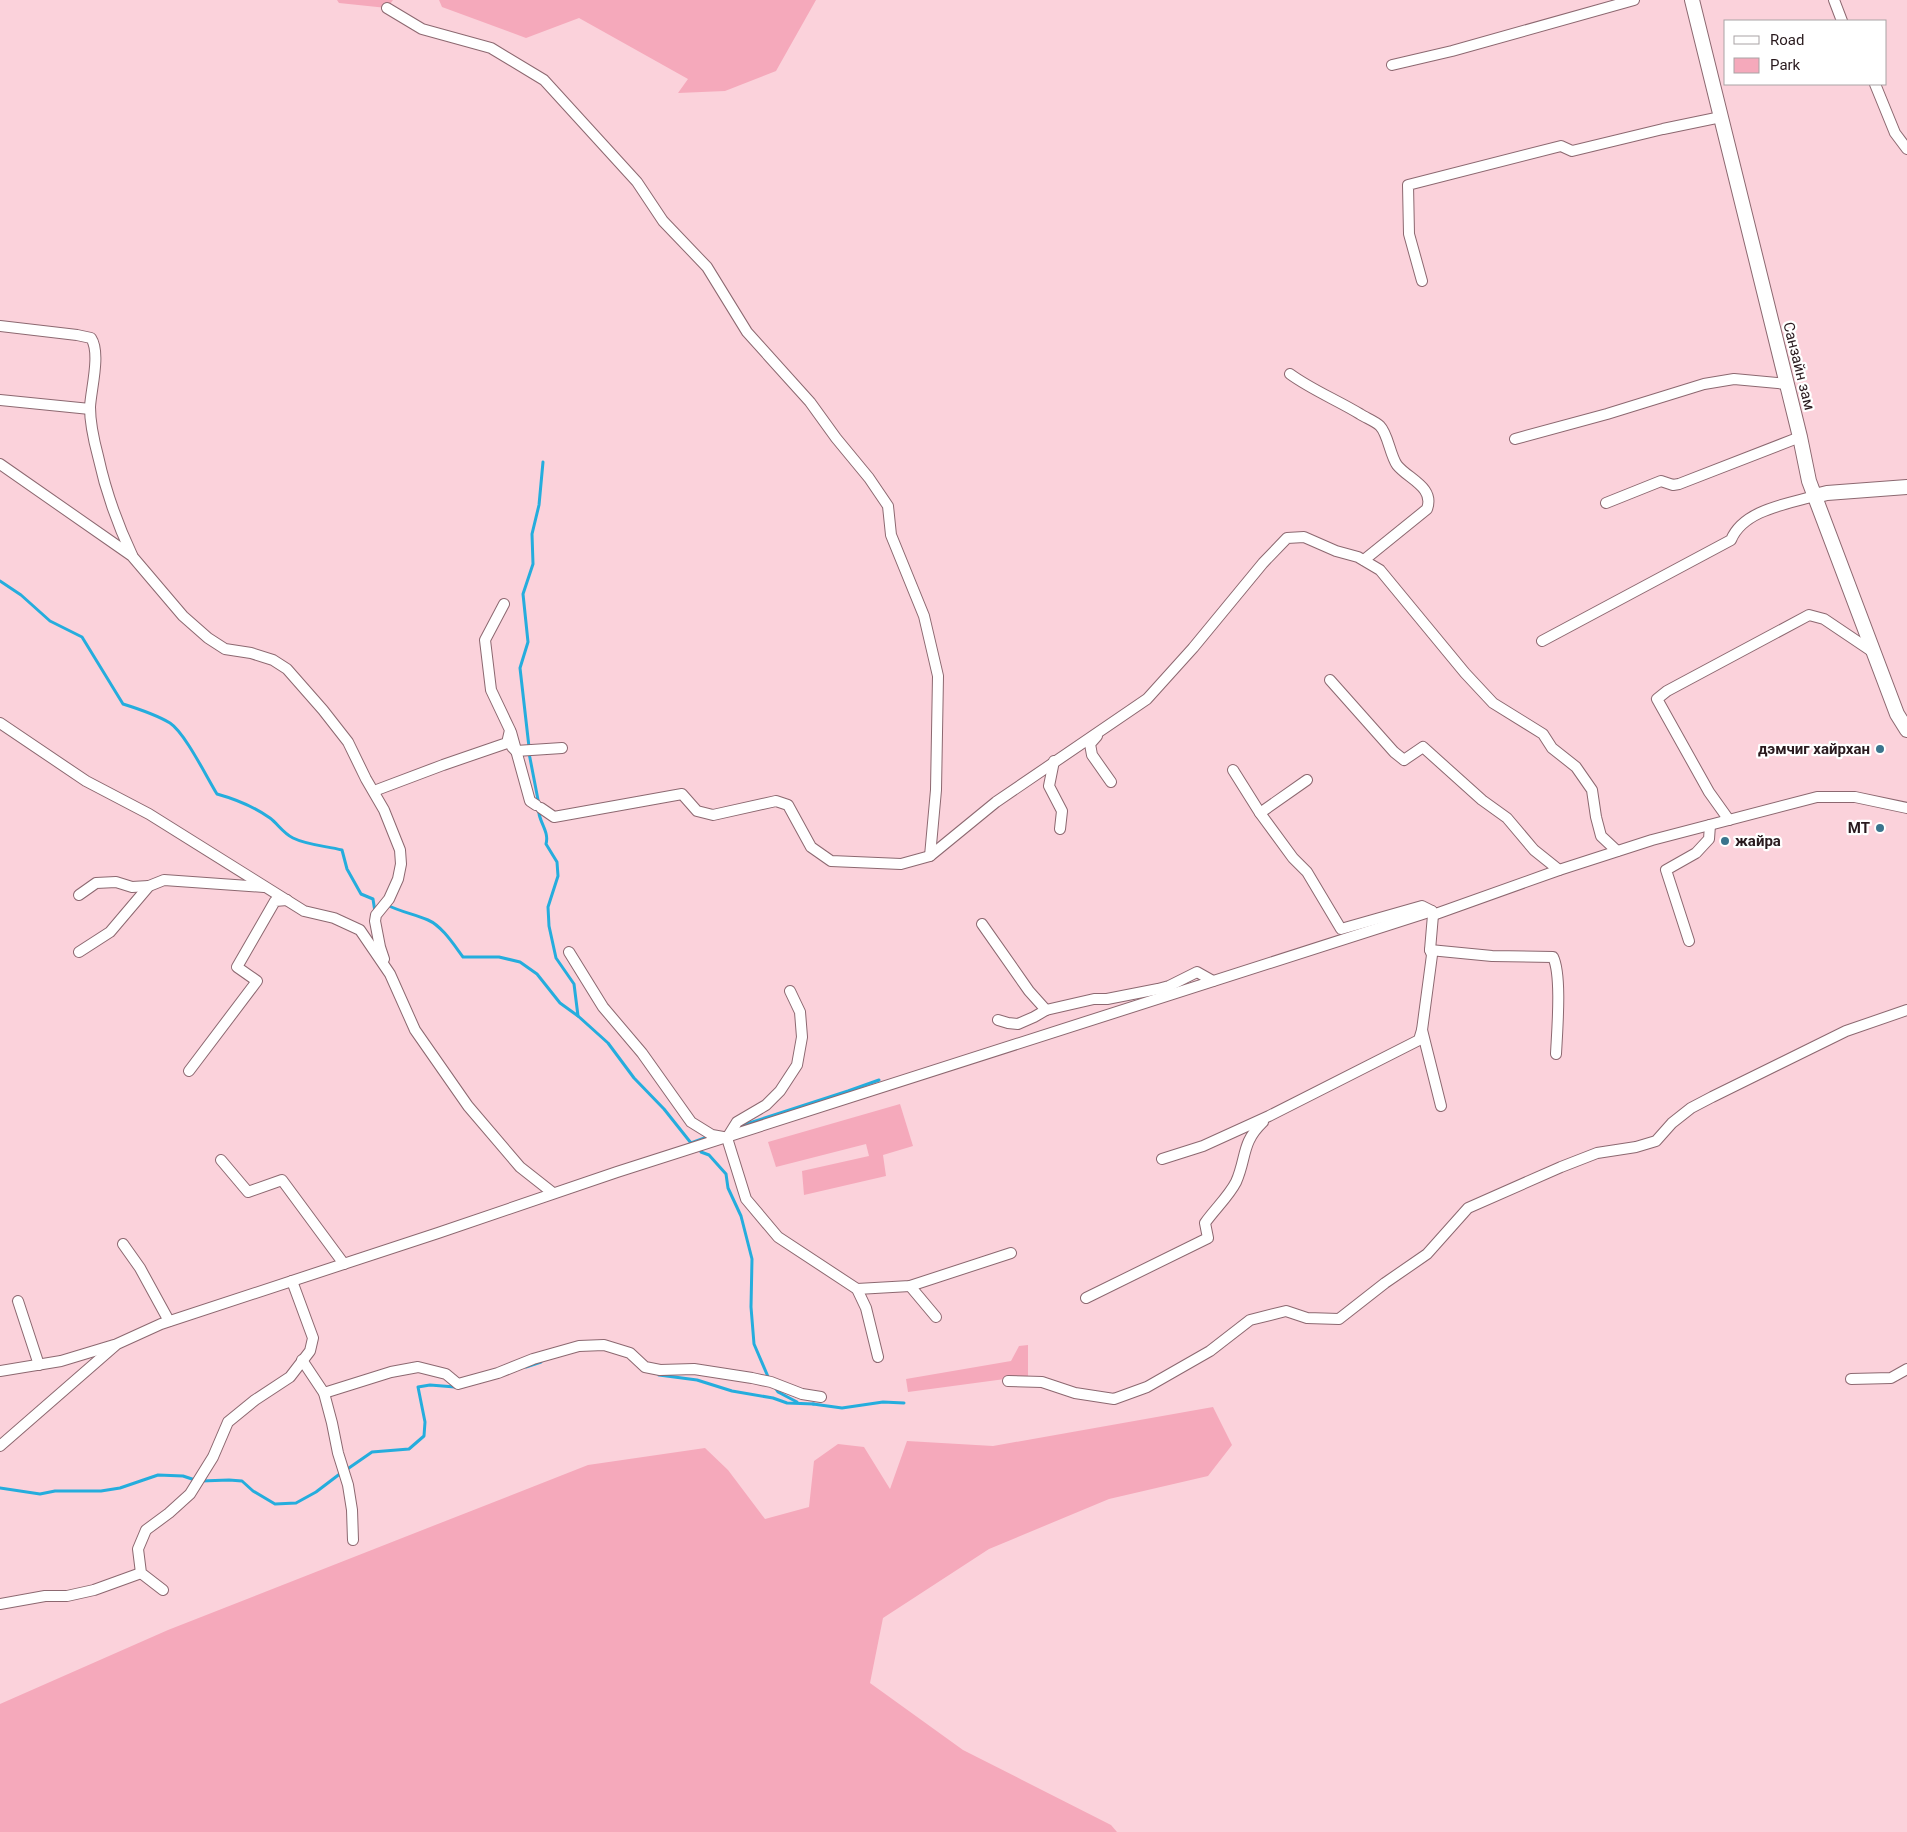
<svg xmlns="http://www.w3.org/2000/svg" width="1907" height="1832" font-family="Roboto,sans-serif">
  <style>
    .green { fill: #f5a9bb }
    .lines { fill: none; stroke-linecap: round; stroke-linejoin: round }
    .stream { stroke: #25addd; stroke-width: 3 }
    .minor-casing { stroke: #8c6870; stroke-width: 12 }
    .secondary-casing { stroke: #8c6870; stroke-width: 16 }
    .minor { stroke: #fff; stroke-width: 10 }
    .secondary { stroke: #fff; stroke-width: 14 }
    .poi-dot { fill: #3a748d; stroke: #fff; stroke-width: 2 }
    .labels { text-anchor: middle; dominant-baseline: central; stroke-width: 4.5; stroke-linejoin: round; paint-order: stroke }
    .street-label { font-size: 15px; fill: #291a1e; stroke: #fff }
    .poi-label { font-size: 15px; font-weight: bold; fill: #291a1e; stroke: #fff; text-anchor: end }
  </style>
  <rect width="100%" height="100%" fill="#fbd2db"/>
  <g class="green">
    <polygon points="337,0 393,0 387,8 339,3"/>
    <polygon points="439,0 816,0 776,71 725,91 678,93 688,79 579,18 526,38 442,7"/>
    <polygon points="900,1104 913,1146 883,1155 886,1176 804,1195 802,1171 869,1156 866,1144 776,1167 768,1142"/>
    <polygon points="1028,1345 1028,1376 908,1392 906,1379 1011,1361 1019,1346"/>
    <polygon points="1213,1407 1232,1445 1208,1476 1109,1499 989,1549 883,1618 870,1683 963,1750 1111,1825 1117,1832 0,1832 0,1704 168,1630 588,1465 705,1448 728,1470 765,1519 809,1507 814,1461 838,1444 864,1447 890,1489 907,1441 993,1446"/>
  </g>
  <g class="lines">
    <g class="stream">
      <path d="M0 581 21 595 50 621 82 637 123 704C139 709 155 714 170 723 185 733 206 776 217 794 235 799 253 806 270 818 278 824 283 833 293 838 307 845 326 846 342 850L347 869 361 894 373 899 375 912"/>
      <polyline points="529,747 520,668 528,642 523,594 533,564 532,534 539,505 543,462"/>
      <path d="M529 753 539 805C536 820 550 830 546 844L557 862 558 876 548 907 549 926 556 958 574 984 578 1016"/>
      <path d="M387 905C401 912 414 914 428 920 442 926 454 945 463 957H499L520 962 537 974 560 1003 578 1016 608 1043 634 1078 664 1109 691 1143 710 1136"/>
      <polyline points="740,1126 848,1091 879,1080"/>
      <polyline points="701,1152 709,1155 726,1174 728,1188 741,1216 752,1259 751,1307 754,1344 769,1379"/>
      <polyline points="526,1367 541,1362"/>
      <polyline points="659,1375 697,1380 732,1391 773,1398 787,1403 814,1404"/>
      <polyline points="774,1386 778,1392 797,1402"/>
      <polyline points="813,1404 842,1408 883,1402 904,1403"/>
      <polyline points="346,1470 372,1452 409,1449 424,1436 425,1422 418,1387 430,1385 455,1387"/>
      <polyline points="201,1481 229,1480 242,1481 253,1491 275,1504 296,1503 316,1492 341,1473"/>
      <polyline points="0,1488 40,1494 55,1491 101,1491 120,1488 158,1475 183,1476 195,1480"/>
    </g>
    <defs>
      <g id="minor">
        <polyline points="1834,0 1842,21"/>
        <polyline points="387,8 422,29 491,48 544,80 637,182 663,221 707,267 747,332 810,402 836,438 869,478 888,506 891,535 924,616 938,676 936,790 930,856"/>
        <polyline points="1392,65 1452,51 1634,0"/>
        <polyline points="1875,84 1895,133 1907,149"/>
        <polyline points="1422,281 1409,234 1408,185 1561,146 1572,151 1663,129 1721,117"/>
        <path d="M0 326 77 335 91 338C101 353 91 389 90 407 90 423 94 441 98 456 106 493 116 521 132 555"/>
        <path d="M1290 374C1312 390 1337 400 1360 414 1366 418 1375 421 1380 426 1388 434 1390 455 1397 465 1408 479 1435 487 1427 509L1364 560"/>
        <polyline points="0,400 90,409"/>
        <polyline points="1515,439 1607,414 1704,384 1734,379 1787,384"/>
        <polyline points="0,464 132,556 183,616 208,638 225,649 251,653 273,660 287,669 323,710 348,742 366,779 384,810 400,850 401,864 398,879 389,899 376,915 375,921 380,947 384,959"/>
        <polyline points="1606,503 1661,481 1673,485 1679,484 1800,437"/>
        <path d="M1542 641 1731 540C1743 510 1787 504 1815 496"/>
        <polyline points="1330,680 1394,752 1404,760 1423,747 1482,800 1507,818 1534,850 1559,870"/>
        <polyline points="0,723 86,781 149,814 304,911 334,918 360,930 390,974 415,1030 468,1106 520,1167 553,1193"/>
        <polyline points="511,732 530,801 536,805"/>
        <polyline points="1097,736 1090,744 1092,755 1111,782"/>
        <polyline points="512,747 516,751 562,748"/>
        <polyline points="1054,761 1049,786 1062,811 1060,829"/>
        <polyline points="1233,770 1260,813 1293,858 1307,872 1341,929 1422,906 1432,911"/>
        <polyline points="374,791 443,765 507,743 510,730 491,690 485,640 504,604"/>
        <polyline points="541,808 554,817 682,794 697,811 713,815 776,801 788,805 811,847 831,861 901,864 930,856 996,802 1147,699 1193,648 1263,563 1287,538 1304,537 1336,551 1358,557 1380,570 1465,673 1493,703 1543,734 1552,748 1576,767 1592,790 1596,817 1601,836 1617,851"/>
        <polyline points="1260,813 1307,780"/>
        <polyline points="1729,820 1709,792 1657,699 1667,691 1809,615 1824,619 1873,652"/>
        <polyline points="79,895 96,883 116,882 132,887 149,886"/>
        <polyline points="982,924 1029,991 1046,1010"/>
        <polyline points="1689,941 1666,870 1696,853 1709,839 1710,825"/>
        <path d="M1430 950 1492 956 1553 957C1562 975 1557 1032 1556 1054"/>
        <polyline points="79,952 110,932 149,886 164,880 264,887"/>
        <polyline points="569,952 603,1007 642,1053 691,1122 712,1135 723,1137"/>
        <polyline points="790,991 800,1012 802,1037 797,1065 780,1091 766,1105 737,1122 727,1138 746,1199 778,1237 857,1289 866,1308 878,1357"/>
        <polyline points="998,1020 1008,1023 1018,1024 1034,1017 1046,1010 1094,999 1107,999 1158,989 1169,986 1197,972 1213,981"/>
        <polyline points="1422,1030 1441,1106"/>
        <polyline points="189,1071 257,981 237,967 275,901 287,900"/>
        <polyline points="1162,1159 1203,1146 1269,1116 1419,1040 1422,1030 1432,955 1430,950 1433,915"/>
        <polyline points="221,1160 248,1192 282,1180 344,1264"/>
        <polyline points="123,1244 140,1268 169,1321"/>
        <polyline points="910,1286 936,1317"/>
        <polyline points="857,1289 910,1286 1011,1253"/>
        <path d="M1086 1298 1208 1238 1205 1223C1214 1210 1229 1196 1236 1182 1247 1157 1241 1143 1263 1122"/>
        <polyline points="18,1301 39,1365"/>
        <polyline points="302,1360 324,1393 332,1423 338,1453 348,1485 352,1510 353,1540"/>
        <polyline points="0,1371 61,1361 114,1345"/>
        <polyline points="1851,1379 1891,1378 1907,1369"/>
        <polyline points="1008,1381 1042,1382 1075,1393 1114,1399 1147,1387 1210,1351 1250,1320 1286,1311 1307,1318 1339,1319 1385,1283 1427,1254 1468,1208 1561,1167 1597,1153 1636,1147 1656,1141 1672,1123 1691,1108 1712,1097 1846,1031 1907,1010"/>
        <polyline points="324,1393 391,1372 418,1367 446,1374 458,1384 498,1373 533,1359 579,1346 604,1345 630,1353 645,1367 660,1370 694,1369 752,1378 771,1382 802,1394 821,1397"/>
        <polyline points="0,1446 117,1344 161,1324 438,1233 617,1172 1432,911 1433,915 1559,870 1652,840 1817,797 1855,797 1907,808"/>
        <polyline points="163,1590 141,1573 138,1549 146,1530 169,1513 190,1494 213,1457 228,1422 255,1400 290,1377 310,1351 313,1338 292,1281"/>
        <polyline points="0,1604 45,1596 67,1596 94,1590 141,1573"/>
      </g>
      <g id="secondary">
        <polyline points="1692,0 1800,437 1809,481 1897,714 1907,730"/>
        <polyline points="1815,496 1827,493 1907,487"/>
      </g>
    </defs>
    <use href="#minor" class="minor-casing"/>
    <use href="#secondary" class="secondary-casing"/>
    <use href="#minor" class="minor"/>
    <use href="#secondary" class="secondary"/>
  </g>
  <g class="poi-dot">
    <circle cx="1880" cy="749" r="5"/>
    <circle cx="1880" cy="828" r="5"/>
    <circle cx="1725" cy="841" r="5"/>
  </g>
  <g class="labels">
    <g class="street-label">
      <text transform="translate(1799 366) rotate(76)">Санзайн зам</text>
    </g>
    <g class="poi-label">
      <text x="1870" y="749">дэмчиг хайрхан</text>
      <text x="1870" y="828">MT</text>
      <text x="1735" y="841" text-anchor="start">жайра</text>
    </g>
  </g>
  <rect x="1724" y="20" width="162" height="65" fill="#ffffff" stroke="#a9a3a5"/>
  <rect x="1734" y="36" width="25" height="8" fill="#ffffff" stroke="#a9a3a5"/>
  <text x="1770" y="45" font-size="15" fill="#291a1e">Road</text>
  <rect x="1734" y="58" width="25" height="15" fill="#f5a9bb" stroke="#a9a3a5"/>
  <text x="1770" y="70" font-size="15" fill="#291a1e">Park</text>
</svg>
